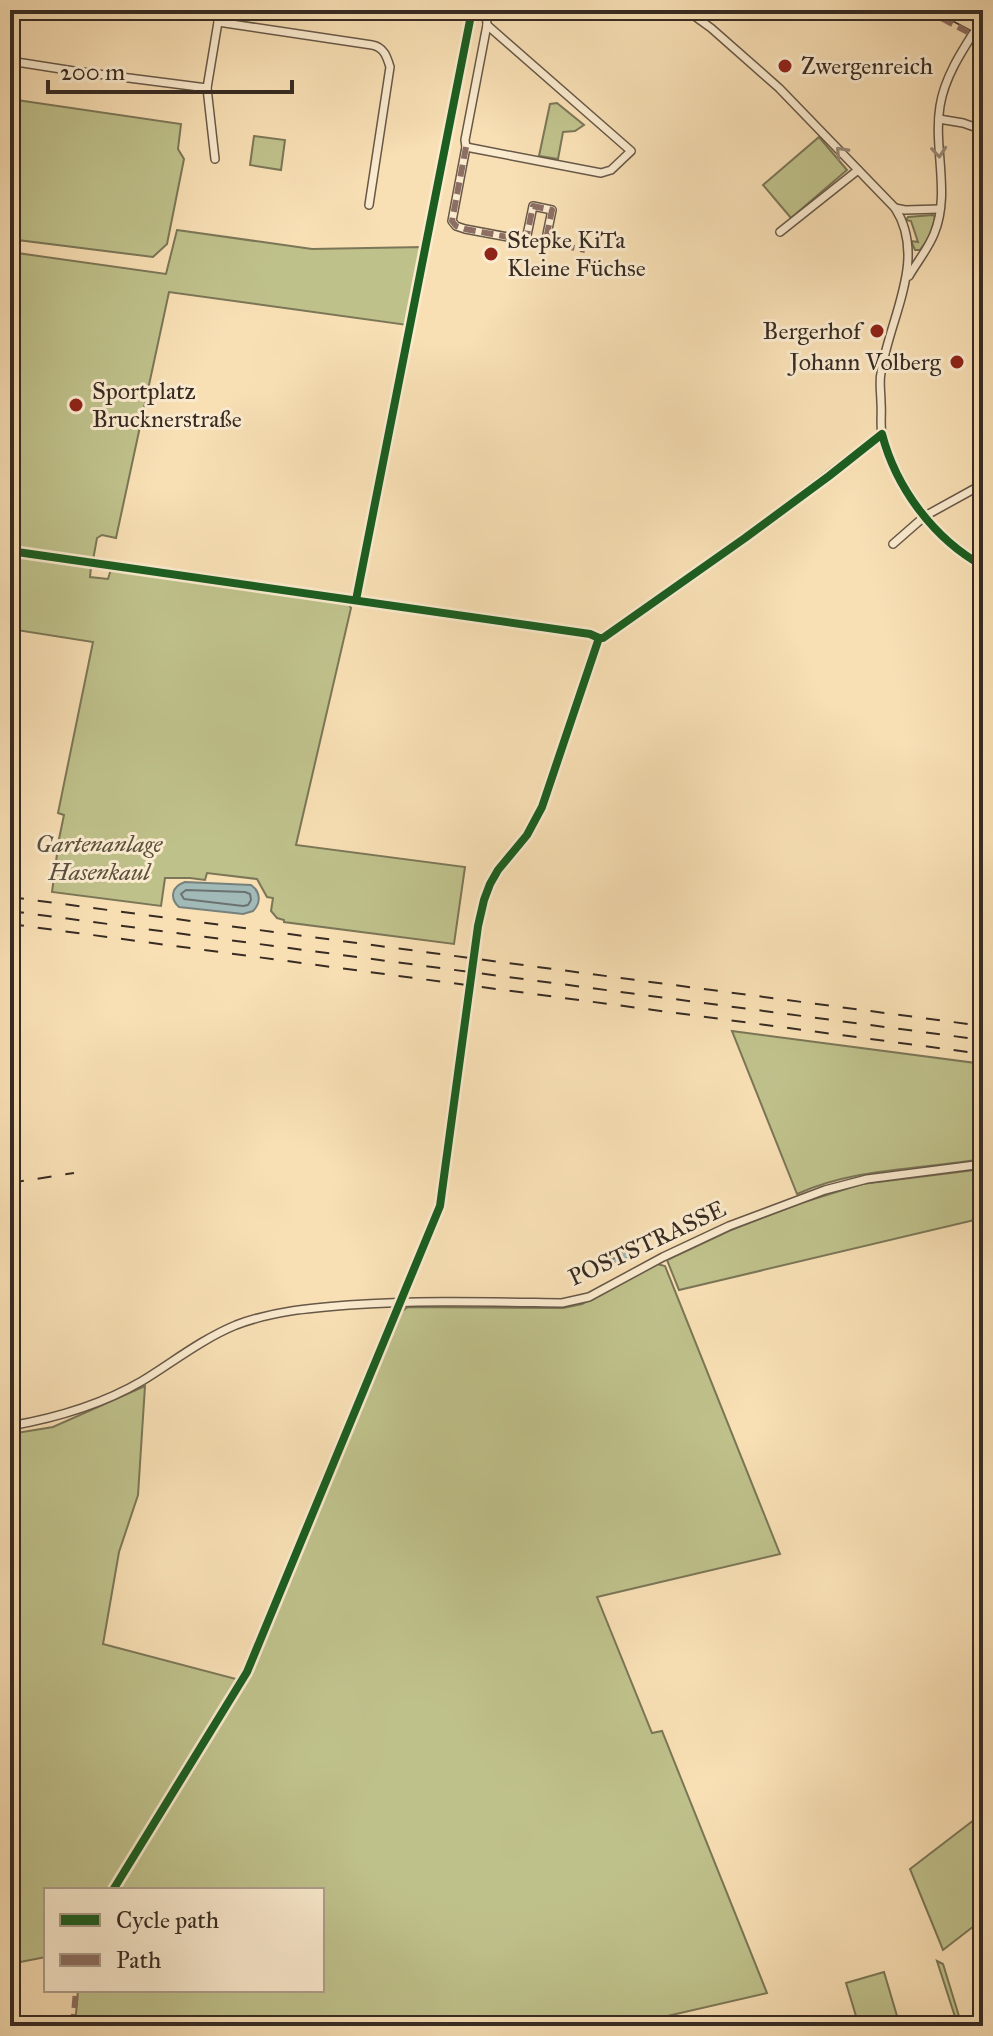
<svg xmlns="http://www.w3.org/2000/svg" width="993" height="2036" font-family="'IM FELL Great Primer',serif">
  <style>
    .green { fill: #bfc18b; stroke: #7b7657; stroke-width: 2 }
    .water { fill: #a1bab7; stroke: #77817c; stroke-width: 2 }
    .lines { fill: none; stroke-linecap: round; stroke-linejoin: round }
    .shore { stroke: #6c726d; stroke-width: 2 }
    .minor-casing { stroke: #675847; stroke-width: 10 }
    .primary-casing { stroke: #372b23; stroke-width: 14 }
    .minor { stroke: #faeace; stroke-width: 7 }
    .primary { stroke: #f8dfb4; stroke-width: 11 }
    .rail { stroke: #372b23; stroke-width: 2; stroke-dasharray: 14 14; stroke-linecap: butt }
    .quiet { stroke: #8d6e63; stroke-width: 6; stroke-dasharray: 12 6; stroke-linecap: butt }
    .cycleway-casing { stroke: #faeace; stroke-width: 13 }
    .cycleway { stroke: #1b5e20; stroke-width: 8 }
    .oneway { stroke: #988a78 }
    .poi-dot { fill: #8f2418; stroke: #faeace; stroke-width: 3 }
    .labels { text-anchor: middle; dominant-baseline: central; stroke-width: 6; stroke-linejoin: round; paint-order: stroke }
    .poi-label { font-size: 24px; fill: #372b23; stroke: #faeace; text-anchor: start }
    .park-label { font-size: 24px; font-style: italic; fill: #59503d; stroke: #faeace }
    .street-label { font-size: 24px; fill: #372b23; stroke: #faeace }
  </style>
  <rect width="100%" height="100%" fill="#f8dfb4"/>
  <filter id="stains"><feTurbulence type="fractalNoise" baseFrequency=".0025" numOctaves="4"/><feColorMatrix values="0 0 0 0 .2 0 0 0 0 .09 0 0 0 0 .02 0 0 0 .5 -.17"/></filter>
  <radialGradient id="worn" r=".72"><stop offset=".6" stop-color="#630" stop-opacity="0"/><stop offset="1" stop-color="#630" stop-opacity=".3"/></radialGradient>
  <g class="green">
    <polygon points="10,99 181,124 178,149 184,159 167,244 153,257 10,239"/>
    <polygon points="557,103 584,125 575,131 563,132 558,159 539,156 550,104"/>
    <polygon points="254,136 285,140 281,170 250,165"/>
    <polygon points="819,137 847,170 791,218 763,185"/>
    <path d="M933 215 935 217C933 229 928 241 920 250H915L911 241 918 242 911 221 906 220 908 217Z"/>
    <polygon points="177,230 312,249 423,247 407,325 169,292 116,538 102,535 97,538 93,560 10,548 10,252 166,274"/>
    <polygon points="10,555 91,567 90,577 108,579 111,569 222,583 348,603 351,608 296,845 465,867 454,944 284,922 284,920 277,918 271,911 273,898 267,897 257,879 207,873 205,880 190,878 165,878 161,906 52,892 59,839 64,815 58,813 93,642 10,629"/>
    <path d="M732 1031 983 1064V1159C921 1169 855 1168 797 1194Z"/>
    <polygon points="983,1169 983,1218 679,1290 667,1260 731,1230 801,1203 862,1184"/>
    <polygon points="657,1264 665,1266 780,1554 597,1597 652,1733 662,1731 767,1993 624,2026 75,2026 78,1990 322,1990 322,1890 116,1890 248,1678 402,1311 408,1307 563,1308 582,1304"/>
    <polygon points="145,1386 138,1495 119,1552 103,1644 240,1680 111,1890 46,1890 46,1957 10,1964 10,1434 53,1427"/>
    <polygon points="983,1813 983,1919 943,1950 910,1869"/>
    <polygon points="937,1961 943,1964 962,2026 958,2026"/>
    <polygon points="884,1972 900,2026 859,2026 846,1983"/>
  </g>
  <g class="water">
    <path d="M185 882 251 885C261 892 261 903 253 911L243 914 179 907C169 898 172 886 185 882Z"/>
    <path d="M636 1245 639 1248 638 1251C629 1258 618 1264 605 1266L602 1263 603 1260 616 1258 621 1252Z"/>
  </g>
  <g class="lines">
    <polygon class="shore" points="186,890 245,892 250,894 251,900 248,905 243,906 184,899 181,894"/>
    <defs>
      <g id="minor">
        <polyline points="486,10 487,25 465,140 466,147 452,221 456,226 465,229 545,244 552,210 533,206 526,240"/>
        <path d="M686 10 711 28 779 88 895 208C928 259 889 319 881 373 879 382 881 393 881 403 882 413 880 424 882 434 883 446 890 457 895 468 915 508 942 544 983 566"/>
        <path d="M218 22 372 45C384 47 387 57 390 67L369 205"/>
        <polyline points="10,61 74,71 207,88"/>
        <polyline points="939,119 963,123 983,130"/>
        <polyline points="466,147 601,173 611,170 631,151 487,25"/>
        <polyline points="215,159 207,88 220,10"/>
        <polyline points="895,208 905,210 940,209"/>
        <polyline points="780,232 858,170"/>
        <path d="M909 276C917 262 928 249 934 234 951 194 933 148 940 106 945 74 966 45 983 18"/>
        <polyline points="791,503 882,434"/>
        <polyline points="893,544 925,516 983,484"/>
        <path d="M10 1426C56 1418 101 1405 142 1381 173 1362 202 1339 236 1325 273 1311 310 1308 349 1305 420 1300 491 1302 562 1303L589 1297 663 1257 729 1226 825 1190 867 1179 983 1164"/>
      </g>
      <polyline id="primary" points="945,10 983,30"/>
    </defs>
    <use href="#minor" class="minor-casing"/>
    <use href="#primary" class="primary-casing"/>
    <use href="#minor" class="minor"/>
    <use href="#primary" class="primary"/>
    <g class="rail">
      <polyline points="10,897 983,1026"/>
      <polyline points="10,911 983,1040"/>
      <polyline points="10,924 983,1054"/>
      <polyline points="10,1183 74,1173"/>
    </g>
    <g class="quiet">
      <polyline points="926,10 983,40"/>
      <polyline points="466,147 452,221 456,226 465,229 545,244 552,210 533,206 526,240"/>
      <polyline points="545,242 585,250"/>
      <polyline points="73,2026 76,1990"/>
    </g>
    <defs>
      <g id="cycleway">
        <polyline points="10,551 590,634 599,638"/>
        <polyline points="356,600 472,10"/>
        <path d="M113 1890 247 1672 440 1206 478 926 484 900 490 884 498 870 527 835 542 807 599 638H603L745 538 829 476 882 434C896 488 934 539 983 566"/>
      </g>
    </defs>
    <use href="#cycleway" class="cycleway-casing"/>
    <use href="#cycleway" class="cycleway"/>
  </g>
  <defs><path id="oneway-chevron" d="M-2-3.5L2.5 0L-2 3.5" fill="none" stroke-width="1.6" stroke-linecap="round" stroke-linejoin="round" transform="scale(2)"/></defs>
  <g class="oneway">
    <use href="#oneway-chevron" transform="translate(841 152) rotate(-133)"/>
    <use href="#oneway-chevron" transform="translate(939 152) rotate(85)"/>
  </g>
  <g class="poi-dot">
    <circle cx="785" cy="66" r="8"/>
    <circle cx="491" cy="254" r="8"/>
    <circle cx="877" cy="331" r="8"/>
    <circle cx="957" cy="362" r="8"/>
    <circle cx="76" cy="405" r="8"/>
  </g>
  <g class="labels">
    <g class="poi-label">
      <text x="801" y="66">Zwergenreich</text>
      <text x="507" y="240">Stepke KiTa<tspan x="507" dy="28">Kleine Füchse</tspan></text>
      <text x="861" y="331" text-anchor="end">Bergerhof</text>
      <text x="941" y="362" text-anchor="end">Johann Volberg</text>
      <text x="92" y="391">Sportplatz<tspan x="92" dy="28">Brucknerstraße</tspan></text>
    </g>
    <g class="park-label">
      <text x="99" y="844">Gartenanlage<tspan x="99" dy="28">Hasenkaul</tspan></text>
    </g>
    <g class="street-label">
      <text transform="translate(647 1243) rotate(-25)">POSTSTRASSE</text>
    </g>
  </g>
  <rect width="993" height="2036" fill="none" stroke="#f8dfb4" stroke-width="40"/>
  <rect x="12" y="12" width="969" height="2012" fill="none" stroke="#372b23" stroke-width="4"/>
  <rect x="20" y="20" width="953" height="1996" fill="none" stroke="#372b23" stroke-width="2"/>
  <rect x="44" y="1888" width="280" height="104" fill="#faeace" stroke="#ac9e8a" stroke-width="2"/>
  <rect x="60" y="1914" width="40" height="12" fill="#1b5e20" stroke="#ac9e8a" stroke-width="2"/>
  <text x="116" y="1928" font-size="24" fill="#372b23">Cycle path</text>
  <rect x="60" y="1954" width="40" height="12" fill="#8d6e63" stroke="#ac9e8a" stroke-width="2"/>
  <text x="116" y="1968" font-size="24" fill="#372b23">Path</text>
  <path d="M48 80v12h244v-12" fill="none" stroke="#372b23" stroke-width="4"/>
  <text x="60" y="80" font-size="24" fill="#372b23" stroke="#faeace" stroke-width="6" paint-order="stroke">200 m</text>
  <rect width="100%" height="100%" filter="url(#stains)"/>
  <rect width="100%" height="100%" fill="url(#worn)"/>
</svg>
